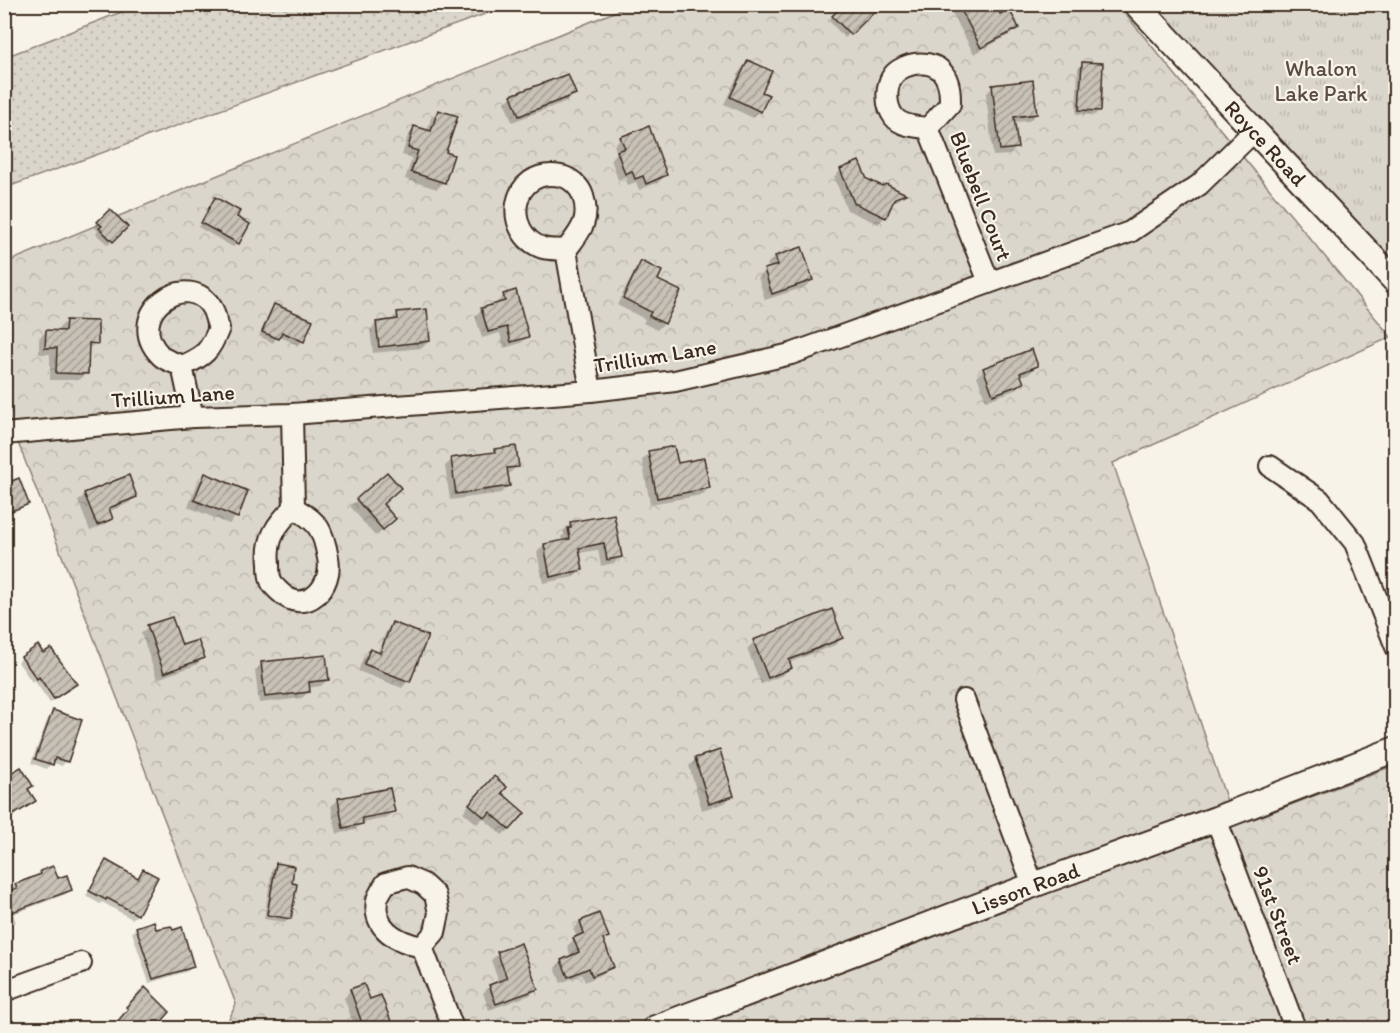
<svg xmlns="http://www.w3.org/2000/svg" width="1400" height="1033" font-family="Itim,sans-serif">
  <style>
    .grass { fill: url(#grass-dots); stroke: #8b8074; stroke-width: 1.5 }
    .forest { fill: url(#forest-crowns); stroke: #8b8074; stroke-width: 1.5 }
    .park { fill: url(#park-tufts); stroke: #8b8074; stroke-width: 1.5 }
    .shadow { fill: #0003 }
    .building { fill: url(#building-hatch); stroke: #3b2a1e; stroke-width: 1.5 }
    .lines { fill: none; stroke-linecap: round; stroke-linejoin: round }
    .minor-casing { stroke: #3b2a1e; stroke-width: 24 }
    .tertiary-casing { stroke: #3b2a1e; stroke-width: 28 }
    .minor { stroke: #f7f3e8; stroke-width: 20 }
    .tertiary { stroke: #f7f3e8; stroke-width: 24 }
    .labels { text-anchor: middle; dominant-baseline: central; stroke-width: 4.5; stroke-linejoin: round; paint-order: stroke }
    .park-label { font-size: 22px; fill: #5b4c41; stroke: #f7f3e8 }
    .street-label { font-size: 22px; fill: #3b2a1e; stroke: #f7f3e8 }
  </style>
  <defs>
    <pattern id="grass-dots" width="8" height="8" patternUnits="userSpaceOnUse" patternTransform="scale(1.5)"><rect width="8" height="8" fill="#dbd6cb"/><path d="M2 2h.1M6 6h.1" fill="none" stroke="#bdb8ae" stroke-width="1.8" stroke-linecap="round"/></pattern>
    <pattern id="forest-crowns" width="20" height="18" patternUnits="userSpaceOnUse" patternTransform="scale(1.5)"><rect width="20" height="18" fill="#dbd6cb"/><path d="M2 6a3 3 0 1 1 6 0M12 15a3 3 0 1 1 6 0" fill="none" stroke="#bdb8ae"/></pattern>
    <pattern id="park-tufts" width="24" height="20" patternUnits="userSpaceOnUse" patternTransform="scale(1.5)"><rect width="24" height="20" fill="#dbd6cb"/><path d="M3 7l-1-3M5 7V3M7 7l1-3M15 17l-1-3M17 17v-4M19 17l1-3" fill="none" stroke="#bdb8ae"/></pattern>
    <pattern id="building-hatch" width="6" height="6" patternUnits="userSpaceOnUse" patternTransform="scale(1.5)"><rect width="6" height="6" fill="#c8c1b6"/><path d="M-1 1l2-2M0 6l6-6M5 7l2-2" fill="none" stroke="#a49d93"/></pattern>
  </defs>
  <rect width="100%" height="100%" fill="#f7f3e8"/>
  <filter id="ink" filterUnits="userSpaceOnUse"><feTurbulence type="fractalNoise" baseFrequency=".0167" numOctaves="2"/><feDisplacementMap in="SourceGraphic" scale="12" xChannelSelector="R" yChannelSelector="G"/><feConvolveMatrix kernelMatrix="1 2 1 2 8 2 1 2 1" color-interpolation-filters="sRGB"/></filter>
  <g filter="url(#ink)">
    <polygon class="grass" points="142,4 510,4 510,5 5,188 5,57"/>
    <polygon class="forest" points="631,5 1118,5 1391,337 1113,463 1231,813 1246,822 1395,765 1395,1028 225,1028 236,1004 5,409 5,263"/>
    <polygon class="park" points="1154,5 1395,5 1395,279"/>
    <g class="shadow">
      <polygon points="846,4 875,10 845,38 829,21"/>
      <polygon points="962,4 1000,16 1017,27 1011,34 974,54 952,13"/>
      <polygon points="748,62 760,93 767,96 759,111 753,118 724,104 741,69"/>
      <polygon points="1083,64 1099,110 1095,115 1076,114 1078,68"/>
      <polygon points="993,87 1036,114 1029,121 1013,122 1016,148 1009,155 993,156 986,94"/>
      <polygon points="574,94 567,101 512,122 505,103 512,96"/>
      <polygon points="438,111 444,153 444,182 437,189 405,179 412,158 402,155 408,135 415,128 427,132 431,118"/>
      <polygon points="621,138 665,175 659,182 639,190 636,182 628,185 625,177 618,180 611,159 617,153 614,145"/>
      <polygon points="841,170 865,180 904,194 898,200 891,203 885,217 878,224 847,210 834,177"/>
      <polygon points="215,199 235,217 238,243 233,247 198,227"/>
      <polygon points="110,211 126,227 108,245 96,234 98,231 94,227"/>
      <polygon points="801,248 812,280 805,287 765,300 758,277 765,270 770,269 768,264 775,257"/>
      <polygon points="642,263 656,280 679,292 664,323 657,330 643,323 645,319 617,305 635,270"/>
      <polygon points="504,295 528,336 521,343 504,348 500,333 482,338 475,316 482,309 498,305 497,302"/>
      <polygon points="275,306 302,341 298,345 278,336 273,343 259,336 270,310"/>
      <polygon points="398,313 429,341 422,348 373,353 370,330 377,323 391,320"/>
      <polygon points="66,321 96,343 87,350 86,373 79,380 50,380 50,354 39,354 39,338 46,331 59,332 59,328"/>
      <polygon points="1037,366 1030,373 1019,377 1022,383 1015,390 986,401 977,376 984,369"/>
      <polygon points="495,450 517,466 510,473 507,474 508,486 501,493 450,500 445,466 452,460 490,454"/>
      <polygon points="649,453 676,464 709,488 702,495 650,504 642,460"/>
      <polygon points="205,475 236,517 229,524 188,507 198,482"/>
      <polygon points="4,485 27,504 22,508 4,515"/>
      <polygon points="85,494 135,497 129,503 108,512 111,518 104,525 90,531 78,501"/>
      <polygon points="357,500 382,504 387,526 375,536 350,506"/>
      <polygon points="613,516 621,556 614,563 601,566 598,550 578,553 581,570 574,577 543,583 537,552 544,545 562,542 561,537 564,534 564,530 571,523"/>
      <polygon points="393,624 408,681 402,688 358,671 363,658 370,651 377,654 386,631"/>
      <polygon points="4,627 11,628 7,649 4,652"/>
      <polygon points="148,627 181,647 203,658 196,665 157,679 141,633"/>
      <polygon points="842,638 835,645 788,663 790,668 783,675 761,684 747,649 754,642"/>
      <polygon points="43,655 70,688 50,703 34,680 32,682 18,662 22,658"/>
      <polygon points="262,664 328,679 321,686 308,688 309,691 302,698 259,703 255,671"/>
      <polygon points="54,712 66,761 62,766 52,762 47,769 31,763 49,716"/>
      <polygon points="696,759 732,796 725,803 702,810 689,766"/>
      <polygon points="487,784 500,793 509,829 502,835 483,818 477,824 463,812"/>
      <polygon points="338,800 393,811 386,818 362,823 355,830 337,834 331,806"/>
      <polygon points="106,862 137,879 144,870 156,877 137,915 132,919 102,902 100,904 86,896 102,866"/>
      <polygon points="276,865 290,918 285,922 264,919 272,869"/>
      <polygon points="52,868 57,880 70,890 66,894 13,914 16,922 4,929 4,895 12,892 11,889 16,885"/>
      <polygon points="580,922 607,936 602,942 612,967 605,973 585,982 582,974 561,983 555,968 562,961 571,957 567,946 577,937 573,929"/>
      <polygon points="136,928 192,967 188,971 149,983 132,932"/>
      <polygon points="498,954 537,988 530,995 489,1010 483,993 490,986 499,983 491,960"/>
      <polygon points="351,991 369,1001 392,1028 355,1028 344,998"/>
    </g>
    <g class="building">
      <polygon points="844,4 882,4 851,35 832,16"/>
      <polygon points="958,4 996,4 1000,14 1009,9 1019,28 981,48"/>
      <polygon points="748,60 772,71 762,92 769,95 761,112 730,97"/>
      <polygon points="1082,62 1103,63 1101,111 1079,110"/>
      <polygon points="568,74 576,94 519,116 511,95"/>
      <polygon points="1033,80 1037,114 1014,117 1018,148 1000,150 992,85"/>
      <polygon points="438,110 458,116 446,152 454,155 445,183 411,172 418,151 408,148 414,126 431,131"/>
      <polygon points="649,126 667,175 646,184 643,176 635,179 632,171 625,174 617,151 625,148 620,137"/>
      <polygon points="859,161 867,179 882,186 886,184 906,194 895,198 886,218 854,203 840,169"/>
      <polygon points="215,197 240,211 237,217 250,224 239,244 201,223"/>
      <polygon points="110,209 128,227 113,242 99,228 102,226 97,222"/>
      <polygon points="802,247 813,280 772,294 764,269 778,265 775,256"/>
      <polygon points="641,261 662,271 658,280 681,291 665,324 649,316 651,312 623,298"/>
      <polygon points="516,290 529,337 511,342 507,327 488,332 481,308 505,301 503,294"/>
      <polygon points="274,304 313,320 304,342 282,332 279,339 262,332"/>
      <polygon points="427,309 430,341 379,347 376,322 398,319 397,312"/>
      <polygon points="66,320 98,321 98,344 89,343 88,374 56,373 57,348 45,348 46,330 65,331"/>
      <polygon points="1032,349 1038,366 1020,373 1024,383 993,395 983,368"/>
      <polygon points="516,446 519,467 507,468 510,486 456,494 451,458 495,452 494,449"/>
      <polygon points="674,446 678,463 704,458 710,488 657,498 648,451"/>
      <polygon points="387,472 401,488 383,504 396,519 383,530 356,499"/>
      <polygon points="205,473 248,491 238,518 194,500"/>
      <polygon points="129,475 137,497 109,508 113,519 97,525 84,493"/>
      <polygon points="19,478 29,504 4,514 4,484"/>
      <polygon points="614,514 622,557 607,560 604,543 579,548 583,570 550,577 544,544 570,539 568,528 571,528 570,522"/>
      <polygon points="832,609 843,638 789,660 792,668 768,678 753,640"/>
      <polygon points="172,617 182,645 198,640 205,658 164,673 147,625"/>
      <polygon points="392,622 428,636 410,682 364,664 370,649 380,653"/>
      <polygon points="38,645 43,653 51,648 77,684 54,699 39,677 37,679 21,657"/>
      <polygon points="326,655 329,680 309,682 310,692 265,697 261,662"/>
      <polygon points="53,710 82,720 68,762 55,758 53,765 35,759"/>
      <polygon points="720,750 734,796 709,804 695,758"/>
      <polygon points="21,767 33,786 28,789 36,801 4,821 4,777"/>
      <polygon points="494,776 507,787 502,793 525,813 510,830 490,812 485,818 469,804"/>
      <polygon points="390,788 395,812 362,818 363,824 343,828 338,798"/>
      <polygon points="106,860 138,878 143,869 158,877 138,915 107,898 106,900 89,891"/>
      <polygon points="276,863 294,866 292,883 297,884 291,919 267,915"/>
      <polygon points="53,866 58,878 67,875 72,890 4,915 4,893 17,888 15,884 41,874 40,871"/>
      <polygon points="599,913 609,937 603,939 614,967 592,976 589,968 568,977 561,960 579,952 573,938 584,933 580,921"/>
      <polygon points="154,921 156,929 171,926 173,930 182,927 194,967 153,979 136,927"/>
      <polygon points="521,943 538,989 496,1004 489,985 507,978 497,952"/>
      <polygon points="364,984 370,999 381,995 394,1029 364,1029 350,989"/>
      <polygon points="145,987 170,1012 155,1029 111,1029 128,1009 126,1007"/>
    </g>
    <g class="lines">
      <defs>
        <g id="minor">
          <path d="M928 128C917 127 901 126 894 117 884 104 885 79 899 70 913 61 936 60 945 76 950 85 950 94 950 104L928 128 989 282"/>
          <path d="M566 250C580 232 591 220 583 196 580 187 571 178 561 176 510 166 501 234 543 248 550 250 559 249 566 250L591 391"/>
          <path d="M182 366C205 356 210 351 219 328 217 323 215 316 213 310 189 265 120 315 161 356 166 361 176 363 182 366L193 417"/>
          <path d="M292 414 294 508C277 523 266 539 269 563 269 569 269 576 271 581 272 585 277 589 280 592 305 617 334 587 328 558 323 530 319 522 294 508"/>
          <polyline points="4,434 193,417 292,414 591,391 675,381 791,354 1130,232 1199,185 1255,130"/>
          <polyline points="1270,466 1320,500 1355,543 1396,647"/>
          <polyline points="964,700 1033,885"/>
          <polyline points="1216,819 1295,1028"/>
          <path d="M407 877 423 884 435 895 439 913 435 932 422 947C399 942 372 930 377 900 378 895 383 888 386 883Z"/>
          <polyline points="422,947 453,1028"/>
          <polyline points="4,991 81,963"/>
        </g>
        <g id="tertiary">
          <path id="s1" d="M1136 4 1396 282"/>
          <path id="s2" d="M655 1028 1044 881 1216 819 1396 749"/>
        </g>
      </defs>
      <use href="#minor" class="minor-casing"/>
      <use href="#tertiary" class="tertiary-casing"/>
      <use href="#minor" class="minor"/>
      <use href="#tertiary" class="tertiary"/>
    </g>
  </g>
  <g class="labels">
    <g class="park-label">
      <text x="1321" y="68">Whalon<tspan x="1321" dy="25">Lake Park</tspan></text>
    </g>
    <g class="street-label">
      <text stroke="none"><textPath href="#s1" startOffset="190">Royce Road</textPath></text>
      <text transform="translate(981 196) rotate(69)">Bluebell Court</text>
      <text transform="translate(655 356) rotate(-9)">Trillium Lane</text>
      <text transform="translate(173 396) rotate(-4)">Trillium Lane</text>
      <text stroke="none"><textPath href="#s2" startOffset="396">Lisson Road</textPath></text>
      <text transform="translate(1278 915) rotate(69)">91st Street</text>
    </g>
  </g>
  <rect width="1400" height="1033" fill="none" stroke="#f7f3e8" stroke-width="24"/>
  <rect x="12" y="12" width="1376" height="1009" fill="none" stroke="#3b2a1e" stroke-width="2" filter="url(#ink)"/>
</svg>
